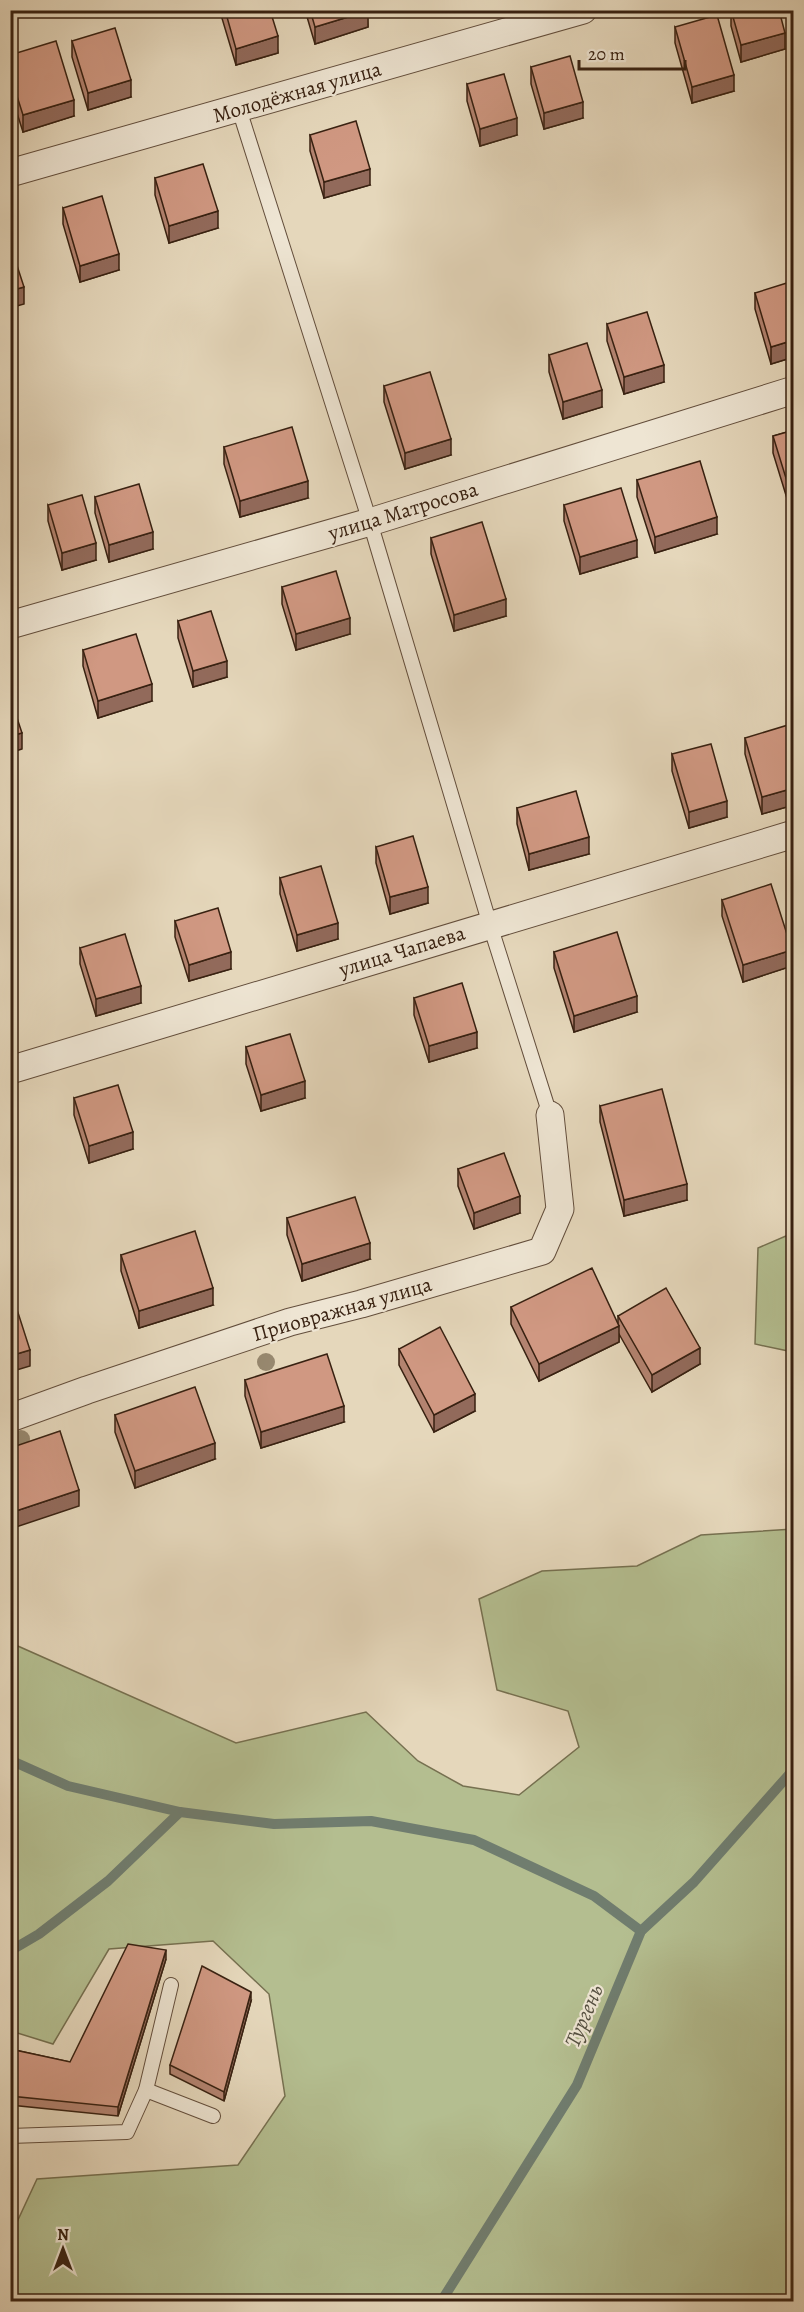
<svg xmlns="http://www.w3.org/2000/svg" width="804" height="2312" font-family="Alegreya,serif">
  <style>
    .green { fill: #b4be90; stroke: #767050; stroke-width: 1.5 }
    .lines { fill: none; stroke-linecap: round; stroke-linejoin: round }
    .stream { stroke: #707d6f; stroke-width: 10 }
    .service-casing { stroke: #634e3c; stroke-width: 16 }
    .minor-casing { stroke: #634e3c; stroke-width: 29 }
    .service { stroke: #eee5d3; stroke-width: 14 }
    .minor { stroke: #eee5d3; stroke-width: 27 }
    .tree { fill: #97886f }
    .wall { fill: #b38370; stroke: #382111; stroke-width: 1.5 }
    .shaded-wall { fill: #926a5b; stroke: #382111; stroke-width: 1.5 }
    .building { fill: #d09882; stroke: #382111; stroke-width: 1.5 }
    .labels { text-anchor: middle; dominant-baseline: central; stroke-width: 4.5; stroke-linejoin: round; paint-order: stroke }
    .street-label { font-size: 21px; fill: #382111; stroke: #eee5d3 }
    .water-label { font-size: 22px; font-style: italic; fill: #544f40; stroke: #eee5d3 }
  </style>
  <rect width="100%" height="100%" fill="#e5d7bb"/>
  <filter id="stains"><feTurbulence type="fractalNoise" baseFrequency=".00333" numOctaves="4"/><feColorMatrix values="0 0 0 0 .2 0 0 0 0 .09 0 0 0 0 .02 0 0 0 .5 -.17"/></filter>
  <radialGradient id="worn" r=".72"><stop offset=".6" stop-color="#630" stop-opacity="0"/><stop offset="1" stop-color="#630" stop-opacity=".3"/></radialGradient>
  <g class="green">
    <polygon points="793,1233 793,1352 755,1344 758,1248"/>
    <polygon points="793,1529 793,2301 11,2302 11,2235 37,2179 238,2165 285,2096 269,1994 213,1941 109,1949 53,2044 11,2031 11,1643 236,1743 366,1712 418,1761 463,1786 519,1795 579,1747 568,1711 497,1690 479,1599 542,1571 637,1566 701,1535"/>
  </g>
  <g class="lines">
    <g class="stream">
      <polyline points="10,1760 68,1786 180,1812 274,1824 371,1821 474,1840 594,1896 641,1931"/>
      <polyline points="10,1951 39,1934 108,1881 180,1812"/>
      <polyline points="439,2302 444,2297 577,2085 641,1931 694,1882 794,1769"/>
    </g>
    <defs>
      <g id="service">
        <polyline points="239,109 370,522 490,925 550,1115"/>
        <polyline points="146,2090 213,2116"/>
        <polyline points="10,2136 127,2132 146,2090 171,1985"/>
      </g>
      <g id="minor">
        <polyline points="10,173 583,10"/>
        <polyline points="10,625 370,522 794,390"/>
        <polyline points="10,1070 794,834"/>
        <polyline points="10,1418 87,1390 290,1322 361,1304 542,1251 560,1209 550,1115"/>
      </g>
    </defs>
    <use href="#service" class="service-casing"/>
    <use href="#minor" class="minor-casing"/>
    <use href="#service" class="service"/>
    <use href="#minor" class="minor"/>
  </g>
  <g class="tree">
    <circle cx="266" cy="1362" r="9"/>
    <circle cx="21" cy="1439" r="9"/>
  </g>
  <g class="wall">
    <polygon points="221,10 270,10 278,53 236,65 221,15"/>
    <polygon points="305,10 367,10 368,27 315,44"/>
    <polygon points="731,10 785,49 741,62 731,26"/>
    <polygon points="675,27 734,91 692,103 675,43"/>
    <polygon points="72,41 131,97 88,110 72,57"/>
    <polygon points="10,55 74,116 23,132 10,91"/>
    <polygon points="531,67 583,118 544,129 531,84"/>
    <polygon points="467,84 517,135 480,146 467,101"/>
    <polygon points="310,135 370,185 324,198 310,151"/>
    <polygon points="155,178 218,228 169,243 155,195"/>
    <polygon points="63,208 119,270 80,282 63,224"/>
    <polygon points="755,293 794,294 794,357 771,364 755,309"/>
    <polygon points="607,324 664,382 624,394 607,341"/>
    <polygon points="549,355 602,407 563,419 549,372"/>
    <polygon points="384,386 451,455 405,469 384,402"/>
    <polygon points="794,430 789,505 773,453 773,436"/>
    <polygon points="224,447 308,498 240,517 224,464"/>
    <polygon points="637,480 717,534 655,553 637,497"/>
    <polygon points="95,497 153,549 109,562 95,513"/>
    <polygon points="48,505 96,560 62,570 48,521"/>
    <polygon points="564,505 637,557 580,574 564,521"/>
    <polygon points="431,538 506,616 454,631 431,554"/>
    <polygon points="282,587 350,634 296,650 282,604"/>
    <polygon points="178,621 227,677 193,687 178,638"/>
    <polygon points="83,650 152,701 98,718 83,666"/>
    <polygon points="745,738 794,743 794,805 762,814 745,754"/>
    <polygon points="672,754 727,817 689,828 672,771"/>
    <polygon points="517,808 589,854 529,870 517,824"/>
    <polygon points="376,847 428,903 390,914 376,863"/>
    <polygon points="280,878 338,939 297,951 280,894"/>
    <polygon points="722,900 792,966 743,982 722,916"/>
    <polygon points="175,921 231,969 189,981 175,937"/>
    <polygon points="80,948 141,1003 96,1016 80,964"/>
    <polygon points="554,952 637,1012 574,1032 554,968"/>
    <polygon points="414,998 477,1048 429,1062 414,1015"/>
    <polygon points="246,1047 305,1098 261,1111 246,1064"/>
    <polygon points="74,1098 133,1149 89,1163 74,1115"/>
    <polygon points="600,1106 687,1200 624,1216 600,1122"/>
    <polygon points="458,1169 520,1213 474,1229 458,1186"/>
    <polygon points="287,1218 370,1259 302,1281 287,1235"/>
    <polygon points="121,1255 213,1305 139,1328 121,1271"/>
    <polygon points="511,1307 618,1323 618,1316 700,1364 652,1392 619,1334 619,1342 539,1381 511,1324"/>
    <polygon points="399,1349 475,1411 434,1432 399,1365"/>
    <polygon points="245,1380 344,1422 261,1448 245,1396"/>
    <polygon points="115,1415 215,1459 135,1488 115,1432"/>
    <polygon points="166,1959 118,2116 10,2105 10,2049 70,2062"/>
    <polygon points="251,2001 224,2101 170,2074 170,2065"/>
  </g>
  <g class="shaded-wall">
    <polygon points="368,11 368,27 315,44 315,27"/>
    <polygon points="785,33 785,49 741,62 741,45"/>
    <polygon points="278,36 278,53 236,65 236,49"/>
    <polygon points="734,75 734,91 692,103 692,87"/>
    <polygon points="131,80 131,97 88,110 88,93"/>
    <polygon points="74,100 74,116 23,132 23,115"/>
    <polygon points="583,102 583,118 544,129 544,113"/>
    <polygon points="517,118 517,135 480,146 480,129"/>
    <polygon points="370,169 370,185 324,198 324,182"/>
    <polygon points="218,211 218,228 169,243 169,226"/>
    <polygon points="119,254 119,270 80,282 80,266"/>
    <polygon points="24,287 24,304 10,308 10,291"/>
    <polygon points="794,340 794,357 771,364 771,347"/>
    <polygon points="664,365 664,382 624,394 624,377"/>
    <polygon points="602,390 602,407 563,419 563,402"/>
    <polygon points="451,439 451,455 405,469 405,453"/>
    <polygon points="308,481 308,498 240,517 240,501"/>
    <polygon points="794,487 794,503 789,505 789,488"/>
    <polygon points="717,517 717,534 655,553 655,537"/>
    <polygon points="153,532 153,549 109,562 109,545"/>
    <polygon points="637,540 637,557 580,574 580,557"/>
    <polygon points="96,543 96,560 62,570 62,553"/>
    <polygon points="506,599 506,616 454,631 454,615"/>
    <polygon points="350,618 350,634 296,650 296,634"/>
    <polygon points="227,661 227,677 193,687 193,671"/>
    <polygon points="152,684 152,701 98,718 98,701"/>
    <polygon points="22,733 22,749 10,753 10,736"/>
    <polygon points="794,788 794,805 762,814 762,797"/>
    <polygon points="727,801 727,817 689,828 689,812"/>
    <polygon points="589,837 589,854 529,870 529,854"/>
    <polygon points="428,887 428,903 390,914 390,897"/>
    <polygon points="338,923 338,939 297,951 297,935"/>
    <polygon points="792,950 792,966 743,982 743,965"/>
    <polygon points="231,952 231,969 189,981 189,965"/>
    <polygon points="141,986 141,1003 96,1016 96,999"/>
    <polygon points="637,996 637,1012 574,1032 574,1016"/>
    <polygon points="14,1019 14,1036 10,1037 10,1020"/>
    <polygon points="477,1032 477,1048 429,1062 429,1046"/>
    <polygon points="305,1081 305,1098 261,1111 261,1095"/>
    <polygon points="133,1132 133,1149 89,1163 89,1146"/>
    <polygon points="687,1184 687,1200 624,1216 624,1200"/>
    <polygon points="520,1196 520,1213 474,1229 474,1213"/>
    <polygon points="370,1243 370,1259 302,1281 302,1264"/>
    <polygon points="213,1288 213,1305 139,1328 139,1311"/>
    <polygon points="619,1326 619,1342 539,1381 539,1364"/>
    <polygon points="700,1348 700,1364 652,1392 652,1375"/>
    <polygon points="30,1350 30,1366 10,1372 10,1356"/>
    <polygon points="475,1394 475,1411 434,1432 434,1415"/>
    <polygon points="344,1406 344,1422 261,1448 261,1432"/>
    <polygon points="215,1443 215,1459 135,1488 135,1471"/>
    <polygon points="79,1490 79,1506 10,1529 10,1513"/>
    <polygon points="166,1950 166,1959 118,2116 118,2107"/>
    <polygon points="251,1992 251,2001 224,2101 224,2092"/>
  </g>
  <g class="building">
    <polygon points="225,10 270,10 278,36 236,49"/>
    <polygon points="310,10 367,10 368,11 315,27"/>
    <polygon points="731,10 779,10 785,33 741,45"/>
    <polygon points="717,15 734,75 692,87 675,27"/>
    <polygon points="115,28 131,80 88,93 72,41"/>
    <polygon points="56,41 74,100 23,115 10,74 10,55"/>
    <polygon points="570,56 583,102 544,113 531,67"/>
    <polygon points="504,74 517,118 480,129 467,84"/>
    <polygon points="356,121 370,169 324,182 310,135"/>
    <polygon points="203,164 218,211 169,226 155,178"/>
    <polygon points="102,196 119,254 80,266 63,208"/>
    <polygon points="10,244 24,287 10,291"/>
    <polygon points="790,282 794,294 794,340 771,347 755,293"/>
    <polygon points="647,312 664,365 624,377 607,324"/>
    <polygon points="587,343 602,390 563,402 549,355"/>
    <polygon points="430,372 451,439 405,453 384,386"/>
    <polygon points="292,427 308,481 240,501 224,447"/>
    <polygon points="794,430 794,487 789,488 773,436"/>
    <polygon points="700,461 717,517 655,537 637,480"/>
    <polygon points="139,484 153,532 109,545 95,497"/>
    <polygon points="621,488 637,540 580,557 564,505"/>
    <polygon points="82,495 96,543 62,553 48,505"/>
    <polygon points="482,522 506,599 454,615 431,538"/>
    <polygon points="336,571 350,618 296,634 282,587"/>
    <polygon points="211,611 227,661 193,671 178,621"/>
    <polygon points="136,634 152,684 98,701 83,650"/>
    <polygon points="10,697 22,733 10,736"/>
    <polygon points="788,725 794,743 794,788 762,797 745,738"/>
    <polygon points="711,744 727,801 689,812 672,754"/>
    <polygon points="576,791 589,837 529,854 517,808"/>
    <polygon points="413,836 428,887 390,897 376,847"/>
    <polygon points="321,866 338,923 297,935 280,878"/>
    <polygon points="771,884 792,950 743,965 722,900"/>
    <polygon points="218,908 231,952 189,965 175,921"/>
    <polygon points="617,932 637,996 574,1016 554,952"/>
    <polygon points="125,934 141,986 96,999 80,948"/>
    <polygon points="462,983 477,1032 429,1046 414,998"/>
    <polygon points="10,1007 14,1019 10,1020"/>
    <polygon points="290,1034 305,1081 261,1095 246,1047"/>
    <polygon points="118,1085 133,1132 89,1146 74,1098"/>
    <polygon points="662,1089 687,1184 624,1200 600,1106"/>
    <polygon points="504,1153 520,1196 474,1213 458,1169"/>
    <polygon points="355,1197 370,1243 302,1264 287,1218"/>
    <polygon points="195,1231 213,1288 139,1311 121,1255"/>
    <polygon points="592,1268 619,1326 539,1364 511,1307"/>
    <polygon points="666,1288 700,1348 652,1375 618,1316"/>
    <polygon points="10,1294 12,1294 30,1350 10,1356"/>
    <polygon points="440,1327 475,1394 434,1415 399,1349"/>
    <polygon points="327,1354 344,1406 261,1432 245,1380"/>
    <polygon points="195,1387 215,1443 135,1471 115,1415"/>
    <polygon points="60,1431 79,1490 10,1513 10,1448"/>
    <polygon points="128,1944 166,1950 118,2107 10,2096 10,2049 70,2062"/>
    <polygon points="202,1966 251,1992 224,2092 170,2065"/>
  </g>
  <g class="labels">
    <g class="street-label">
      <text transform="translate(297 92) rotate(-16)">Молодёжная улица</text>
      <text transform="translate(403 511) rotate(-17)">улица Матросова</text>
      <text transform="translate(402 951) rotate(-17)">улица Чапаева</text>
      <text transform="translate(342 1309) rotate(-16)">Приовражная улица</text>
    </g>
    <g class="water-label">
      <text transform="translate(584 2016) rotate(-67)">Тургень</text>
    </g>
  </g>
  <rect width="804" height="2312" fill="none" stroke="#e5d7bb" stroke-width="36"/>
  <rect x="12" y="12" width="780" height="2288" fill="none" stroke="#382111" stroke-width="3"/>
  <rect x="18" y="18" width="768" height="2276" fill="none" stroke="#382111" stroke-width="1.5"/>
  <g transform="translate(63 2249)" stroke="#eee5d3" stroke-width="4.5" paint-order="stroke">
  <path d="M0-4.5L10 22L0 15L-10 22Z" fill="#382111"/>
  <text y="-9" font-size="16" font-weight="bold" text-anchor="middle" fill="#382111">N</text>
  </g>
  <path d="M579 60v9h106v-9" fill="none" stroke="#382111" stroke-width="3"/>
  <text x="588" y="60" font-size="18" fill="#382111" stroke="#eee5d3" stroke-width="4.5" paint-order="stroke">20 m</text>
  <rect width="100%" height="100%" filter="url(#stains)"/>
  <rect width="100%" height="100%" fill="url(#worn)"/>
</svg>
